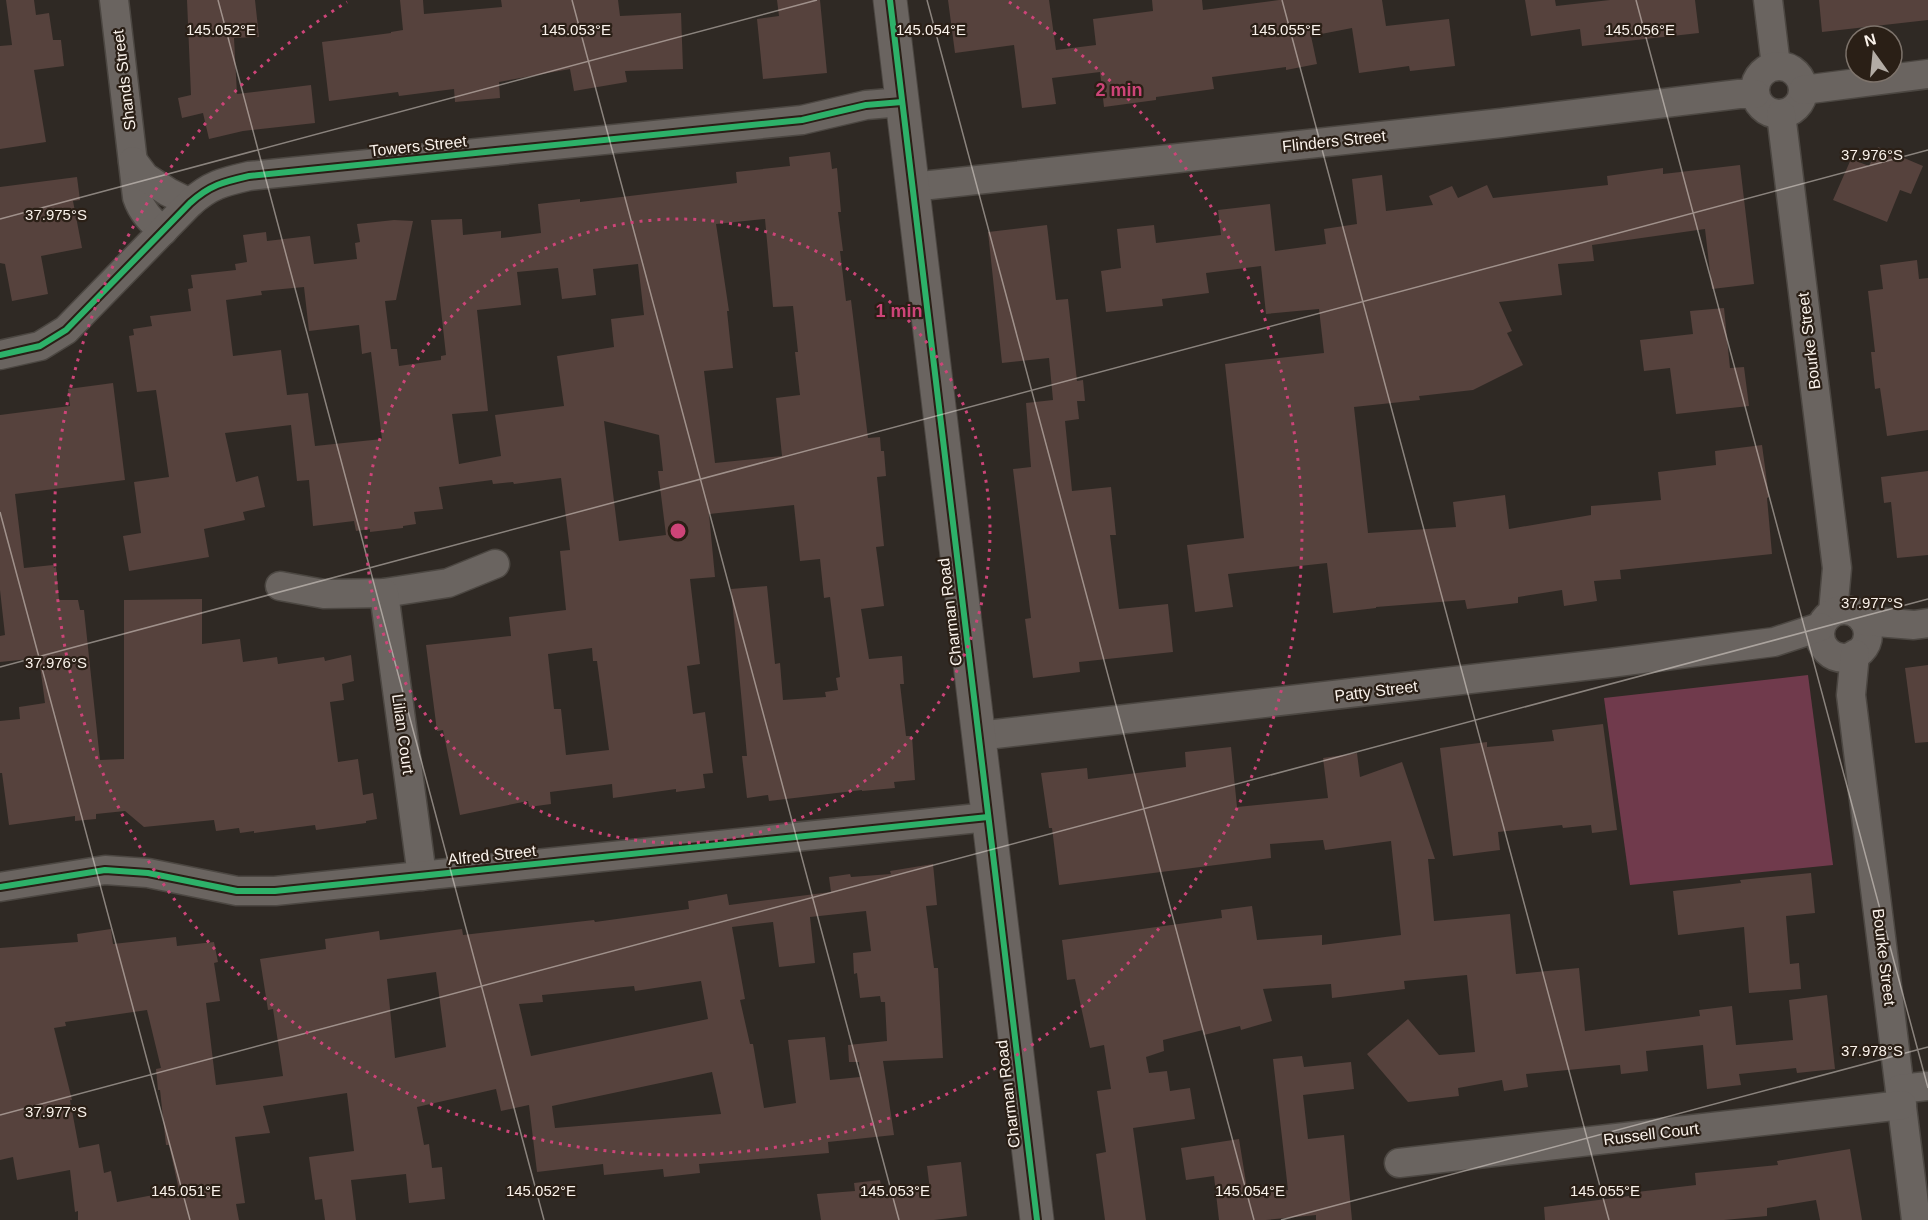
<svg xmlns="http://www.w3.org/2000/svg" width="1928" height="1220" font-family="Arial,sans-serif">
  <style>
    .green { fill: #703a4c }
    .building { fill: #56423d; fill-rule: evenodd }
    .lines { fill: none; stroke-linecap: round; stroke-linejoin: round }
    .street-casing { stroke: #4c4742; stroke-width: 31 }
    .secondary-casing { stroke: #4c4742; stroke-width: 35 }
    .street { stroke: #6a6460; stroke-width: 28 }
    .secondary { stroke: #6a6460; stroke-width: 33 }
    .cycleway-casing { stroke: #2a1f16; stroke-width: 10 }
    .cycleway { stroke: #2db169; stroke-width: 6 }
    .ticks { fill: none; stroke: #faf2eb; stroke-width: 1.5; stroke-opacity: 0.45 }
    .ring { fill: none; stroke: #cd4478; stroke-width: 3; stroke-dasharray: 3 6 }
    .labels { text-anchor: middle; dominant-baseline: central; stroke-width: 4.5; stroke-linejoin: round; paint-order: stroke }
    .street-label { font-size: 16px; fill: #faf2eb; stroke: #2a1f16 }
    .ticks-label { font-size: 15px; text-anchor: middle; fill: #faf2eb; stroke: #2a1f16; stroke-width: 4.5; stroke-linejoin: round; paint-order: stroke }
    .centre { fill: #cd4478; stroke: #2a1f16; stroke-width: 3 }
    .ring-label { font-size: 18px; text-anchor: middle; font-weight: bold; fill: #cd4478; stroke: #2a1f16; stroke-width: 4.5; stroke-linejoin: round; paint-order: stroke }
  </style>
  <rect width="100%" height="100%" fill="#2f2924"/>
  <polygon class="green" points="1808,675 1833,865 1630,885 1604,698"/>
  <g class="building">
    <polygon points="6,0 34,0 36,15 49,13 53,40 61,40 64,66 34,70 46,142 0,149 0,46 12,45"/>
    <polygon points="187,0 255,0 259,37 234,38 237,94 311,85 315,123 243,131 209,139 203,113 182,118 178,98 191,95"/>
    <polygon points="400,0 423,0 424,14 502,7 501,0 618,0 620,16 681,13 683,69 625,71 627,82 574,91 570,69 499,82 500,98 455,102 454,89 399,96 398,92 329,101 322,42 391,33 391,32 403,30"/>
    <polygon points="777,0 820,0 827,73 763,79 757,19 779,16"/>
    <polygon points="948,0 1049,0 1056,50 1096,45 1093,19 1153,11 1152,0 1202,0 1203,10 1279,0 1382,0 1386,26 1449,19 1455,66 1410,71 1409,66 1359,73 1352,28 1311,36 1317,64 1286,70 1286,67 1212,77 1214,89 1156,97 1156,100 1104,107 1100,72 1052,78 1056,104 1022,108 1014,45 955,53"/>
    <polygon points="1525,0 1555,0 1556,6 1610,0 1695,0 1699,33 1582,46 1580,29 1531,36"/>
    <polygon points="1819,0 1928,0 1928,20 1822,32"/>
    <polygon points="1878,147 1923,166 1911,194 1900,190 1887,222 1833,200 1851,159 1869,166"/>
    <path d="M830 152 832 169 837 168 841 212H838L843 251H840L846 301 851 300 868 438 880 437 881 451H884L886 476 877 477 884 546 876 547 884 606 861 609 869 659 902 656 904 684H900L906 736H912L915 780 894 782 895 788 862 791V790L769 801 768 795 747 798 742 756H747L731 589 767 586 775 664 780 663 783 700 826 697 825 692 838 690 836 678 840 677 830 597 824 598 820 559 800 561 794 505 709 514 715 577 690 579 700 664 687 666 693 714 705 712 713 773 703 774 705 788 676 792V789L613 798 612 784 550 792 551 804 529 807 528 801 460 815 443 730 437 731 426 645 511 636 509 617 566 610 560 551 570 550 561 478 514 484 513 482 493 484 492 480 439 487 443 509 414 512 416 524 403 526V528L370 532V529L356 531 354 521 313 526 309 480 297 481 291 425 225 433 236 482 258 476 265 507 243 512 245 520 204 529 209 557 129 571 123 536 141 533 134 482 169 477 156 390 137 392 129 336 134 335 133 329 152 326 150 316 191 311 188 289 193 288 191 275 236 270 235 264 247 262 243 235 266 232 267 241 310 236 314 264 357 259 355 243 360 242 357 224 394 220 413 221 396 300 385 301 391 349H397L399 366 441 360V356L446 355 431 220 462 219 463 235 501 231V238L541 233 538 204 580 199V202L737 183 736 172 790 166 789 157ZM765 219 773 307 793 306 798 352H795L800 395 776 398 782 456 715 463 704 371 733 368 727 311H729L716 224ZM638 264 644 315 611 319 614 347 557 356 564 406 495 415 501 456 459 464 452 414 488 411 477 310 521 305 517 272 558 268 562 299 596 295 593 269ZM304 287 309 331 359 325 362 354 371 352 382 439 315 446 308 393 287 395 281 350 233 356 226 300 262 295 261 291ZM604 421 659 435 663 471H658L666 535 619 541ZM592 648 593 661H597L609 750 566 755 561 709H554L548 654Z"/>
    <polygon points="1740,165 1754,284 1712,289 1705,229 1592,245 1594,261 1558,264 1562,295 1499,302 1512,331 1507,333 1523,365 1473,390 1419,396 1420,400 1354,407 1368,533 1456,527 1453,502 1505,495 1509,529 1591,515 1591,506 1661,500 1658,472 1716,465 1715,451 1762,445 1769,497 1767,498 1772,554 1620,570 1621,579 1594,581 1597,601 1564,606 1562,590 1518,597 1518,603 1467,609 1465,600 1376,607 1376,608 1333,613 1327,563 1228,574 1233,607 1195,612 1187,545 1244,538 1225,364 1324,353 1319,309 1266,314 1261,266 1206,273 1209,293 1162,299 1163,306 1106,312 1101,271 1121,268 1117,229 1154,225 1156,243 1221,235 1218,210 1270,204 1275,251 1326,244 1324,229 1357,224 1352,179 1382,175 1386,211 1433,205 1429,196 1452,186 1458,198 1487,185 1493,198 1608,185 1607,176 1663,168 1663,174"/>
    <polygon points="77,177 80,200 73,201 82,248 41,256 48,294 12,301 5,264 0,263 0,187"/>
    <polygon points="1047,225 1056,300 1068,299 1077,381 1083,380 1085,401 1077,401 1079,419 1065,421 1072,491 1111,487 1116,535 1110,535 1119,609 1168,604 1173,652 1079,662 1080,672 1033,678 1025,619 1031,618 1013,469 1031,467 1026,403 1053,400 1049,358 1002,363 988,232"/>
    <polygon points="1917,260 1919,279 1928,278 1928,430 1887,436 1880,388 1875,389 1871,352 1875,352 1868,291 1883,289 1880,265"/>
    <polygon points="1724,308 1730,368 1744,367 1749,406 1676,414 1670,368 1644,371 1640,340 1693,334 1690,311"/>
    <polygon points="113,383 125,480 15,494 24,568 53,565 54,568 56,567 59,600 78,600 80,610 84,610 100,760 124,759 124,600 202,599 202,644 240,639 243,662 277,657 278,664 324,657 325,661 351,655 354,681 342,684 344,700 330,702 338,762 358,759 363,795 373,793 377,819 366,821 366,823 316,830 315,825 254,833 254,831 240,833 239,828 216,831 214,820 144,827 125,811 96,814 96,819 75,821 75,816 9,825 2,773 0,773 0,721 20,719 19,707 45,703 39,658 0,662 0,636 5,635 0,590 0,415 70,406 68,389"/>
    <polygon points="1928,471 1928,555 1897,558 1891,502 1884,503 1881,477"/>
    <polygon points="1928,665 1928,742 1915,743 1905,668"/>
    <polygon points="1603,724 1617,830 1592,833 1591,825 1563,828 1562,825 1498,832 1500,850 1453,856 1440,748 1487,742 1487,747 1554,741 1552,730"/>
    <polygon points="1231,747 1237,807 1328,798 1323,758 1357,753 1360,777 1402,762 1435,859 1428,859 1434,921 1510,914 1516,974 1579,968 1585,1031 1700,1016 1699,1010 1732,1006 1736,1045 1793,1040 1789,1000 1827,995 1835,1069 1797,1073 1796,1068 1739,1074 1741,1085 1707,1089 1703,1045 1646,1051 1648,1071 1621,1074 1620,1065 1526,1074 1528,1087 1504,1091 1502,1080 1458,1088 1459,1096 1408,1102 1367,1054 1408,1019 1439,1055 1475,1052 1467,975 1404,981 1405,989 1332,998 1331,984 1263,989 1272,1021 1241,1030 1240,1026 1204,1035 1203,1030 1163,1040 1164,1051 1146,1057 1149,1073 1167,1071 1170,1091 1190,1088 1195,1119 1133,1128 1146,1220 1105,1220 1096,1154 1106,1152 1097,1091 1111,1089 1104,1045 1090,1048 1075,979 1067,980 1062,940 1222,918 1221,910 1252,906 1257,940 1322,935 1322,945 1401,935 1391,841 1325,850 1323,840 1270,844 1271,858 1059,885 1052,828 1049,828 1041,773 1087,768 1088,779 1186,767 1185,752"/>
    <path d="M933 864 937 905 926 906 934 968H938L943 1058 883 1061 894 1135 828 1142 829 1153 699 1164 700 1173 664 1177 663 1169 604 1175 603 1164 537 1172 529 1105 501 1111 496 1089 417 1107 424 1145 429 1144 432 1168 442 1167 445 1199 409 1203 406 1174 351 1180 356 1220H325L322 1199 315 1200 309 1157 354 1151 347 1093 263 1106 270 1133 235 1137 245 1203 236 1204 239 1220H78V1211L75 1212 70 1170 17 1180 13 1157 0 1160V948L78 942 77 934 111 929 113 944 176 937 177 946 214 942 218 962 214 963 220 1001 206 1003 216 1085 283 1076 273 1009 268 1010 260 959 326 949 325 939 379 931 380 940 462 929 463 935 594 920 595 922 689 909 688 901 727 894 729 905 831 892 829 877 850 874 851 877 891 874 890 871ZM866 911 871 951 853 953 854 974 857 973 860 998 880 996 881 1002H885L887 1041 848 1045 849 1062H859L860 1077 830 1080 825 1037 788 1040 796 1103 764 1108 753 1044H750L740 1000 745 999 732 927 773 922 779 967 815 963 810 917ZM436 972 446 1047 395 1058 387 979ZM701 981 708 1019 531 1056 519 1004 543 1002 542 995 634 986 635 991ZM147 1010 161 1068 156 1069 158 1090H160L166 1145H169L179 1190 117 1202 111 1171 104 1173 99 1144 79 1148 70 1100H72L54 1028 66 1026 65 1022ZM712 1072 721 1114 555 1128 552 1106Z"/>
    <polygon points="1811,873 1815,913 1786,916 1790,964 1799,963 1801,989 1749,993 1744,927 1678,935 1673,891 1741,883 1740,880"/>
    <polygon points="1302,1056 1304,1067 1351,1062 1354,1089 1303,1095 1308,1139 1344,1135 1352,1220 1316,1220 1316,1215 1266,1220 1219,1220 1214,1176 1186,1180 1181,1148 1239,1139 1248,1195 1288,1190 1273,1059"/>
    <polygon points="1850,1149 1862,1220 1820,1220 1816,1200 1767,1208 1767,1216 1724,1220 1545,1220 1544,1207 1637,1195 1637,1192 1696,1185 1695,1173 1778,1165 1777,1161"/>
    <polygon points="961,1162 967,1216 934,1220 821,1220 817,1194 855,1191 854,1183 880,1180 882,1193 930,1190 927,1166"/>
  </g>
  <g class="lines">
    <defs>
      <g id="street">
        <path d="M114 0 137 197C142 212 151 221 163 231"/>
        <polyline points="1768,0 1776,66"/>
        <circle cx="1779" cy="90" r="24"/>
        <polyline points="1803,90 1928,74"/>
        <polyline points="1781,114 1837,568 1833,612"/>
        <polyline points="133,161 145,177 168,192 190,203"/>
        <polyline points="912,187 1501,123 1739,94 1755,94"/>
        <path d="M0 355 40 346 66 330 190 203C210 185 223 182 249 176L802 120 866 105 902 102"/>
        <polyline points="280,586 324,594 384,593 448,583 495,564"/>
        <polyline points="384,593 422,876"/>
        <circle cx="1844" cy="634" r="24"/>
        <polyline points="1864,621 1914,625 1928,623"/>
        <polyline points="1855,654 1851,695 1916,1220"/>
        <polyline points="978,736 1610,663 1774,642 1820,627"/>
        <polyline points="0,887 105,870 148,873 237,891 275,891 988,817"/>
        <polyline points="1900,1089 1928,1086"/>
        <polyline points="1399,1163 1902,1105"/>
      </g>
      <polyline id="secondary" points="890,0 1037,1220"/>
    </defs>
    <use href="#street" class="street-casing"/>
    <use href="#secondary" class="secondary-casing"/>
    <use href="#street" class="street"/>
    <use href="#secondary" class="secondary"/>
    <defs>
      <g id="cycleway">
        <polyline points="890,0 1037,1220"/>
        <path d="M0 355 40 346 66 330 190 203C210 185 223 182 249 176L802 120 866 105 902 102"/>
        <polyline points="0,887 105,870 148,873 237,891 275,891 988,817"/>
      </g>
    </defs>
    <use href="#cycleway" class="cycleway-casing"/>
    <use href="#cycleway" class="cycleway"/>
  </g>
  <path class="ticks" d="M218 0 544 1220M572 0 899 1220M927 0 1254 1220M1282 0 1609 1220M1636 0 1928 1088M0 219 817 0M0 512 190 1220M0 667 1928 150M0 1115 1928 599M1281 1220 1928 1047"/>
  <g class="ring">
    <circle cx="678" cy="531" r="312"/>
    <path d="M1009 2A624 624 0 1 1 347 2"/>
  </g>
  <g class="labels">
    <g class="street-label">
      <text transform="translate(124 80) rotate(-97)">Shands Street</text>
      <text transform="translate(1334 141) rotate(-6)">Flinders Street</text>
      <text transform="translate(418 146) rotate(-6)">Towers Street</text>
      <text transform="translate(1809 341) rotate(-97)">Bourke Street</text>
      <text transform="translate(950 612) rotate(-97)">Charman Road</text>
      <text transform="translate(1376 691) rotate(-7)">Patty Street</text>
      <text transform="translate(403 734) rotate(82)">Lilian Court</text>
      <text transform="translate(492 855) rotate(-6)">Alfred Street</text>
      <text transform="translate(1884 957) rotate(83)">Bourke Street</text>
      <text transform="translate(1008 1094) rotate(-97)">Charman Road</text>
      <text transform="translate(1651 1134) rotate(-7)">Russell Court</text>
    </g>
  </g>
  <g class="ticks-label">
    <text x="221" y="35">145.052°E</text>
    <text x="576" y="35">145.053°E</text>
    <text x="931" y="35">145.054°E</text>
    <text x="1286" y="35">145.055°E</text>
    <text x="1640" y="35">145.056°E</text>
    <text x="1872" y="160">37.976°S</text>
    <text x="56" y="220">37.975°S</text>
    <text x="1872" y="608">37.977°S</text>
    <text x="56" y="668">37.976°S</text>
    <text x="1872" y="1056">37.978°S</text>
    <text x="56" y="1117">37.977°S</text>
    <text x="186" y="1196">145.051°E</text>
    <text x="541" y="1196">145.052°E</text>
    <text x="895" y="1196">145.053°E</text>
    <text x="1250" y="1196">145.054°E</text>
    <text x="1605" y="1196">145.055°E</text>
  </g>
  <circle cx="678" cy="531" r="9" class="centre"/>
  <g class="ring-label">
    <text x="1119" y="96">2 min</text>
    <text x="899" y="317">1 min</text>
  </g>
  <g transform="translate(1874 54) rotate(345)"><circle r="28" fill="#2a1f16" stroke="#7d736b" stroke-width="1.5"/>
  <path d="M0-4.5L10 22L0 15L-10 22Z" fill="#b3aca5"/>
  <text y="-9" font-size="16" font-weight="bold" text-anchor="middle" fill="#faf2eb">N</text>
  </g>
</svg>
